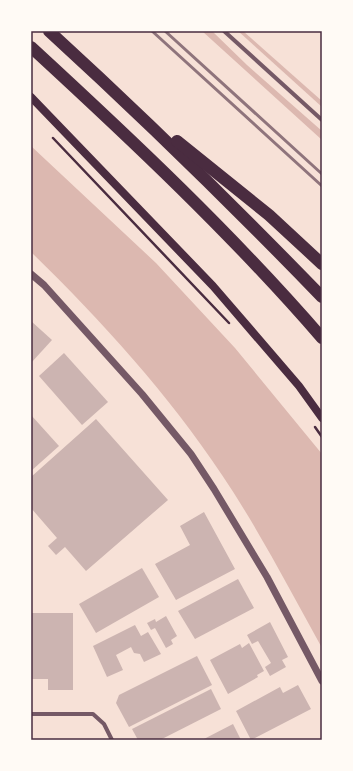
<svg xmlns="http://www.w3.org/2000/svg" width="353" height="771" font-family="'Crimson Pro',serif">
  <style>
    .water { fill: #dcb8b0 }
    .building { fill: #ccb4b1 }
    .lines { fill: none; stroke-linecap: round; stroke-linejoin: round }
    .path { stroke: #4a2c40; stroke-width: 2.5 }
    .minor { stroke: #755966; stroke-width: 4 }
    .tertiary { stroke: #755966; stroke-width: 7 }
    .secondary { stroke: #4a2c40; stroke-width: 8 }
    .motorway { stroke: #4a2c40; stroke-width: 12 }
    .rail { stroke: #8f747c; stroke-width: 3 }
    .neatline { fill: none; stroke: #4a2c40; stroke-width: 1.5 }
  </style>
  <rect width="100%" height="100%" fill="#f7e1d7"/>
  <g class="water">
    <polygon points="202,31 212,31 247,65 322,131 322,140"/>
    <polygon points="238,31 243,31 322,101 322,107"/>
    <path d="M31 146 156 263 235 348 322 454V648C290 590 259 530 222 475 168 394 101 320 31 252Z"/>
  </g>
  <g class="building">
    <polygon points="31,321 52,340 31,363"/>
    <polygon points="64,353 108,402 82,425 39,376"/>
    <polygon points="31,415 59,446 31,471"/>
    <polygon points="96,419 168,500 86,571 65,547 56,555 48,546 57,538 31,508 31,477"/>
    <polygon points="204,512 235,569 176,600 155,564 190,545 180,526"/>
    <polygon points="142,568 159,597 96,633 79,604"/>
    <polygon points="238,579 254,608 195,639 178,611"/>
    <polygon points="31,613 73,613 73,690 48,690 48,679 31,679"/>
    <polygon points="166,616 177,636 171,640 173,644 166,648 155,628 151,630 147,623 155,619 156,622"/>
    <polygon points="270,622 288,657 282,660 286,667 270,676 265,667 271,663 258,641 252,644 247,635"/>
    <polygon points="135,625 141,636 148,632 161,654 144,662 140,654 134,653 131,647 116,655 123,670 107,677 93,646"/>
    <polygon points="249,643 264,671 257,675 258,677 228,694 210,660 240,644 242,648"/>
    <polygon points="197,656 212,685 129,727 116,703 119,695"/>
    <polygon points="298,685 311,709 251,740 236,711 280,687 283,693"/>
    <polygon points="211,689 221,709 160,740 138,740 132,729"/>
    <polygon points="233,724 241,740 202,740"/>
  </g>
  <g class="lines">
    <g class="path">
      <polyline points="53,138 229,323"/>
      <polyline points="315,427 322,437"/>
    </g>
    <g class="minor">
      <polyline points="224,31 322,120"/>
      <polyline points="31,714 93,714 104,724 112,740"/>
    </g>
    <polyline class="tertiary" points="31,274 44,285 142,394 191,454 214,489 267,577 322,681"/>
    <polyline class="secondary" points="31,97 213,286 299,386 322,418"/>
    <g class="motorway">
      <path d="M49 31C143 117 234 206 322 297"/>
      <path d="M31 47C132 140 232 234 322 338"/>
      <polyline points="177,141 269,215 322,264"/>
    </g>
    <g class="rail">
      <polyline points="152,31 322,186"/>
      <polyline points="165,31 322,174"/>
    </g>
  </g>
  <rect width="353" height="771" fill="none" stroke="#fffaf5" stroke-width="64"/>
  <rect x="32" y="32" width="289" height="707" class="neatline"/>
</svg>
